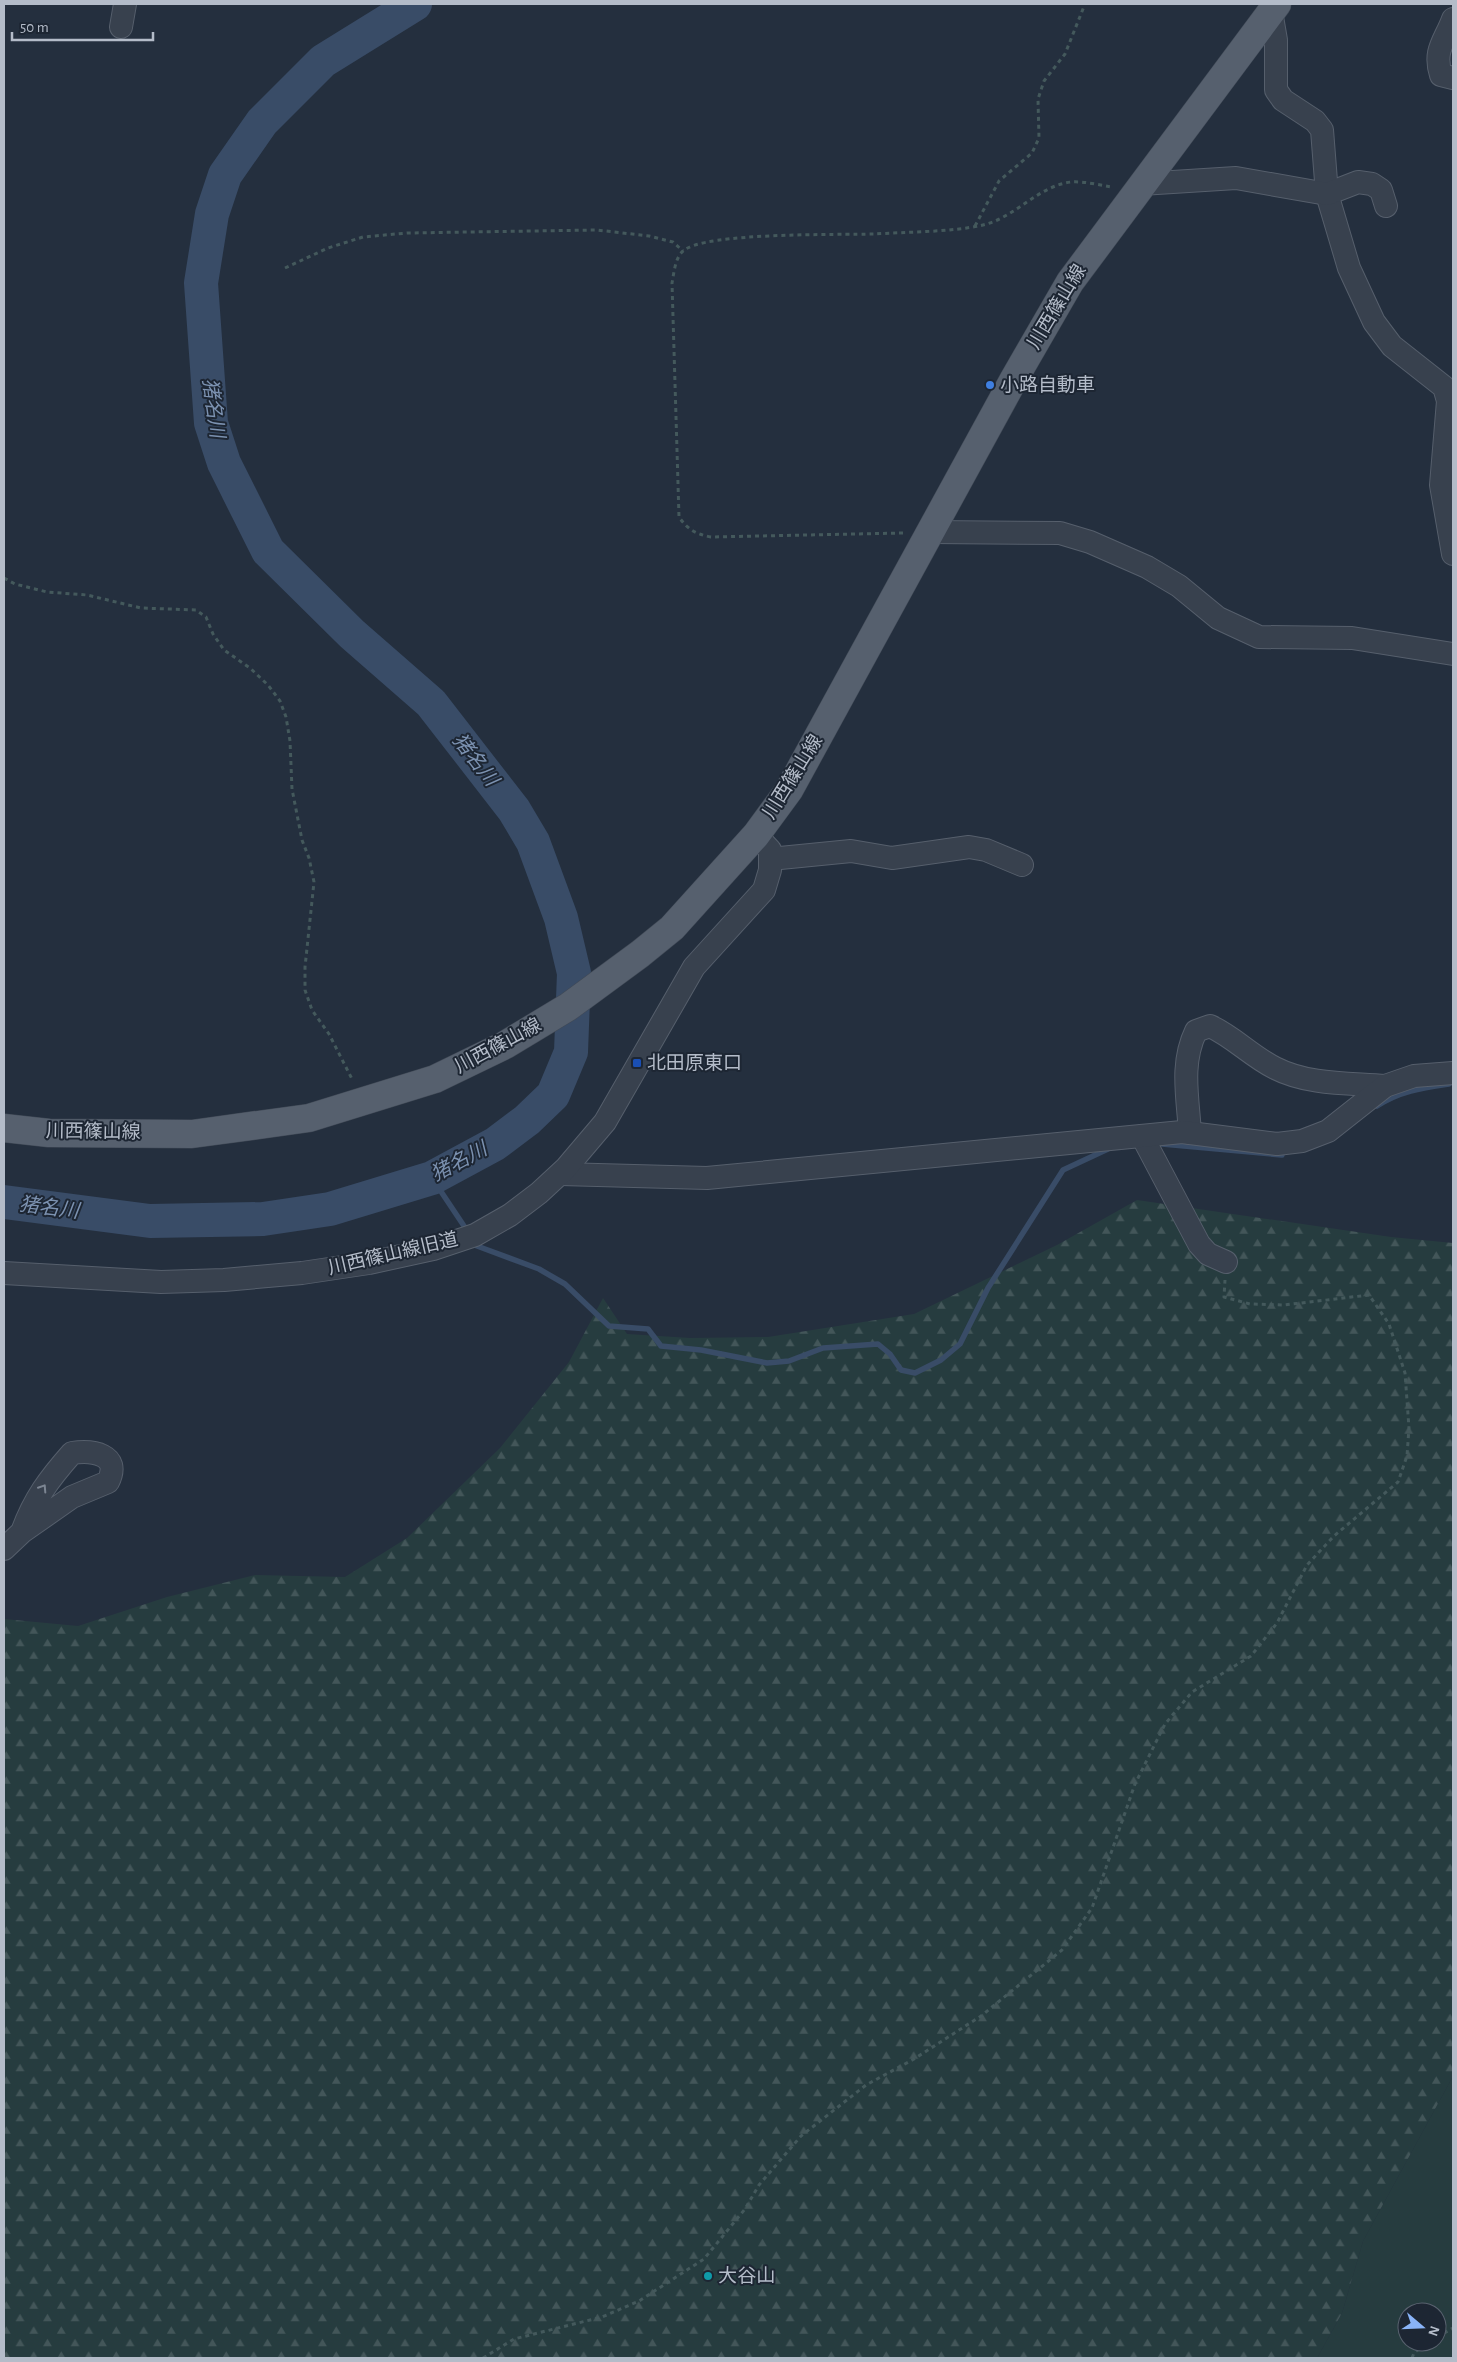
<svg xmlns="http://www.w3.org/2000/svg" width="1457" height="2362" font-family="'Alegreya Sans','Noto Sans JP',sans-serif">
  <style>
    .grass { fill: #263c3f; fill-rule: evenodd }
    .forest { fill: url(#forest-firs) }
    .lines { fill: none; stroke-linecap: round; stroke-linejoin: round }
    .stream { stroke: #394c67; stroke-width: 5.5 }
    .river { stroke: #394c67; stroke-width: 34 }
    .minor-casing { stroke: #565f6c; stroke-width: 24 }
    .major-casing { stroke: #414a57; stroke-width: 29 }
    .path { stroke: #44595c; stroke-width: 3; stroke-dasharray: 4 4; stroke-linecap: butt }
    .minor { stroke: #38414e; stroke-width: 22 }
    .major { stroke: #56606e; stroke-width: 28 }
    .oneway { stroke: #7c8592 }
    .shop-dot { fill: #3f7fe0; stroke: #1d2633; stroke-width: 2 }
    .transit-dot { fill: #1a4fb4; stroke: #1d2633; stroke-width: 2 }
    .culture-dot { fill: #0f9aa8; stroke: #1d2633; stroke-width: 2 }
    .labels { text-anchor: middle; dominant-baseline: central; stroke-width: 4; stroke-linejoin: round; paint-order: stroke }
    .street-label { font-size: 19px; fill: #b4bcc9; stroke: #1d2633 }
    .poi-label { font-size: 19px; fill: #b4bcc9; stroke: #1d2633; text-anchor: start }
    .water-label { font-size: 20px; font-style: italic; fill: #7c92b1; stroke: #1d2633 }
  </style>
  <defs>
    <pattern id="forest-firs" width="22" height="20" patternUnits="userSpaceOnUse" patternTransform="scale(1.25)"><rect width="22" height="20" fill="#263c3f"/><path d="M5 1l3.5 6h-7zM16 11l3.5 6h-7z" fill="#435659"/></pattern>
  </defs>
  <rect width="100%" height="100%" fill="#242f3e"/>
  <path class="grass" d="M1453 2076V2358H1317L1342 2313 1363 2241ZM1407 2312H1437V2342H1407Z"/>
  <polygon class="forest" points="1137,1200 1391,1237 1453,1243 1453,2076 1363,2241 1342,2313 1317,2358 4,2358 4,1619 78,1626 167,1597 255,1575 345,1577 407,1538 500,1448 569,1362 603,1298 627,1334 690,1338 768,1337 914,1314 1057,1245"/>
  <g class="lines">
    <g class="stream">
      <path d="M1377 1106C1400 1091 1422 1088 1449 1084"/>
      <polyline points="1162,1144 1282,1155"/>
      <polyline points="432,1178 468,1232"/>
      <polyline points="473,1240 477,1246 539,1269 565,1284 609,1326 648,1329 661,1346 701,1350 767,1363 789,1361 823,1348 878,1344 890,1354 901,1370 915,1373 941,1360 960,1344 988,1288 1063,1170 1108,1149"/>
    </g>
    <polyline class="river" points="4,1202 150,1221 263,1219 330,1209 432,1178 495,1144 527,1120 553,1095 571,1052 574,973 561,918 533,842 514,810 431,703 352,634 268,551 224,463 211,423 201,283 212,214 225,175 262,122 323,61 415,4"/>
    <defs>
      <g id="minor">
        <polyline points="1271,11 1276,40 1276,90 1283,100 1315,121 1322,130 1327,194 1349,268 1374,322 1392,346 1444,387 1448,401 1441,485 1453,554"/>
        <path d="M1453 19C1445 41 1433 50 1441 75L1453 78"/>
        <polyline points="121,27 125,4"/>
        <polyline points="1141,184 1236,178 1327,194 1358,182 1372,184 1381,190 1386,206"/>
        <polyline points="932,532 1060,533 1090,542 1147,567 1179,586 1218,618 1259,637 1352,638 1453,654"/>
        <polyline points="770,859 851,851 892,858 969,847 986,850 1022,865"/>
        <path d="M1190 1133C1188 1098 1180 1064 1196 1031L1210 1026C1234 1037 1251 1056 1275 1068 1308 1085 1349 1083 1385 1086"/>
        <polyline points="1142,1136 1199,1244 1208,1254 1226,1262"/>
        <polyline points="561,1174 707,1178 1182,1132 1277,1144 1302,1141 1328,1131 1385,1086 1414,1076 1453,1073"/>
        <polyline points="4,1273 161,1282 224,1280 302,1273 369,1263 433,1249 475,1235 510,1215 539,1193 566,1168 605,1122 694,967 764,890 770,870 770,850 756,835"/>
        <path d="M4 1549 22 1532 72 1497 108 1482C122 1454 92 1450 72 1453 49 1479 34 1499 22 1532"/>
      </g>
      <polyline id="major" points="4,1128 49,1133 192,1134 309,1118 435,1079 505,1045 568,1007 640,954 672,928 756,835 789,790 1014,379 1070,282 1277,4"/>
    </defs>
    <use href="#minor" class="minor-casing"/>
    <use href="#major" class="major-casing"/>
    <g class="path">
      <polyline points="975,226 999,181 1032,153 1039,138 1038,99 1044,81 1065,54 1085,4"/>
      <polyline points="285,268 328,248 363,237 407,233 597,230 649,236 673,242 683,251"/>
      <path d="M903 533 711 537C696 534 688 530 679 517L672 283C674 273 675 258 683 251 703 232 841 235 874 234 906 232 953 232 983 225 1016 217 1038 186 1071 182 1084 181 1099 185 1112 187"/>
      <polyline points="4,578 15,584 47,592 87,595 141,608 196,610 206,617 213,634 224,650 250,668 268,685 280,701 286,717 290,741 292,789 302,840 309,858 314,882 305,967 305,990 312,1010 329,1034 352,1079"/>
      <polyline points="1437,2337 1453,2328"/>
      <polyline points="483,2358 514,2339 602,2317 639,2301 704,2259 745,2209 759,2185 801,2136 866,2085 914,2059 981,2016 1062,1950 1092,1908 1135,1784 1165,1724 1192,1692 1251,1656 1277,1623 1307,1565 1334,1536 1398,1482 1407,1456 1409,1428 1405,1373 1389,1324 1369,1295 1284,1305 1250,1304 1224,1297 1225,1280"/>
      <polyline points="1412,2358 1414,2353 1428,2342"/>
    </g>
    <use href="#minor" class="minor"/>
    <use href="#major" class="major"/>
  </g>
  <defs><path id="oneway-chevron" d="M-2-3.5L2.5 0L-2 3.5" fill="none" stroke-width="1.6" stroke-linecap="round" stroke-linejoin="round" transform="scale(1.25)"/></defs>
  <use class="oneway" href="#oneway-chevron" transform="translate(43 1488) rotate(-57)"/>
  <circle class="shop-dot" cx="990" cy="385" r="5"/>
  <rect class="transit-dot" x="632" y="1058" width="10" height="10" rx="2.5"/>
  <circle class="culture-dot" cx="708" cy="2276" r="5"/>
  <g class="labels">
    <g class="street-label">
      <text transform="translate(1057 307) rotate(-59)">川西篠山線</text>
      <text transform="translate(793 777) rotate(-58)">川西篠山線</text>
      <text transform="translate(498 1046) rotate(-28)">川西篠山線</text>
      <text transform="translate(93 1132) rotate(1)">川西篠山線</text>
      <text transform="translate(393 1254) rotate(-13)">川西篠山線旧道</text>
    </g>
    <g class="poi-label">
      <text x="1000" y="385">小路自動車</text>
      <text x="647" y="1063">北田原東口</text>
      <text x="718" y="2276">大谷山</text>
    </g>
    <g class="water-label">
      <text transform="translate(213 408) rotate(82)">猪名川</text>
      <text transform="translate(475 760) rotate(52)">猪名川</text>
      <text transform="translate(459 1162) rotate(-28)">猪名川</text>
      <text transform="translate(49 1208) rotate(7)">猪名川</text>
    </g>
  </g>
  <rect width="1457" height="2362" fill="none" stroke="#b4bcc9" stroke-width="10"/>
  <g transform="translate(1422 2327) rotate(109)"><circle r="24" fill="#1d2633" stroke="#59626f"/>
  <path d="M0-4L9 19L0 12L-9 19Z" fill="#8ab4f8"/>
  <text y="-8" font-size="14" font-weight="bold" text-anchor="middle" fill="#b4bcc9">N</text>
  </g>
  <path d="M12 32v8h141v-8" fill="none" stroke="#b4bcc9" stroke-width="2.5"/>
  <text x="20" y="32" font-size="15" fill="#b4bcc9" stroke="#1d2633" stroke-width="4" paint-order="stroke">50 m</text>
</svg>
